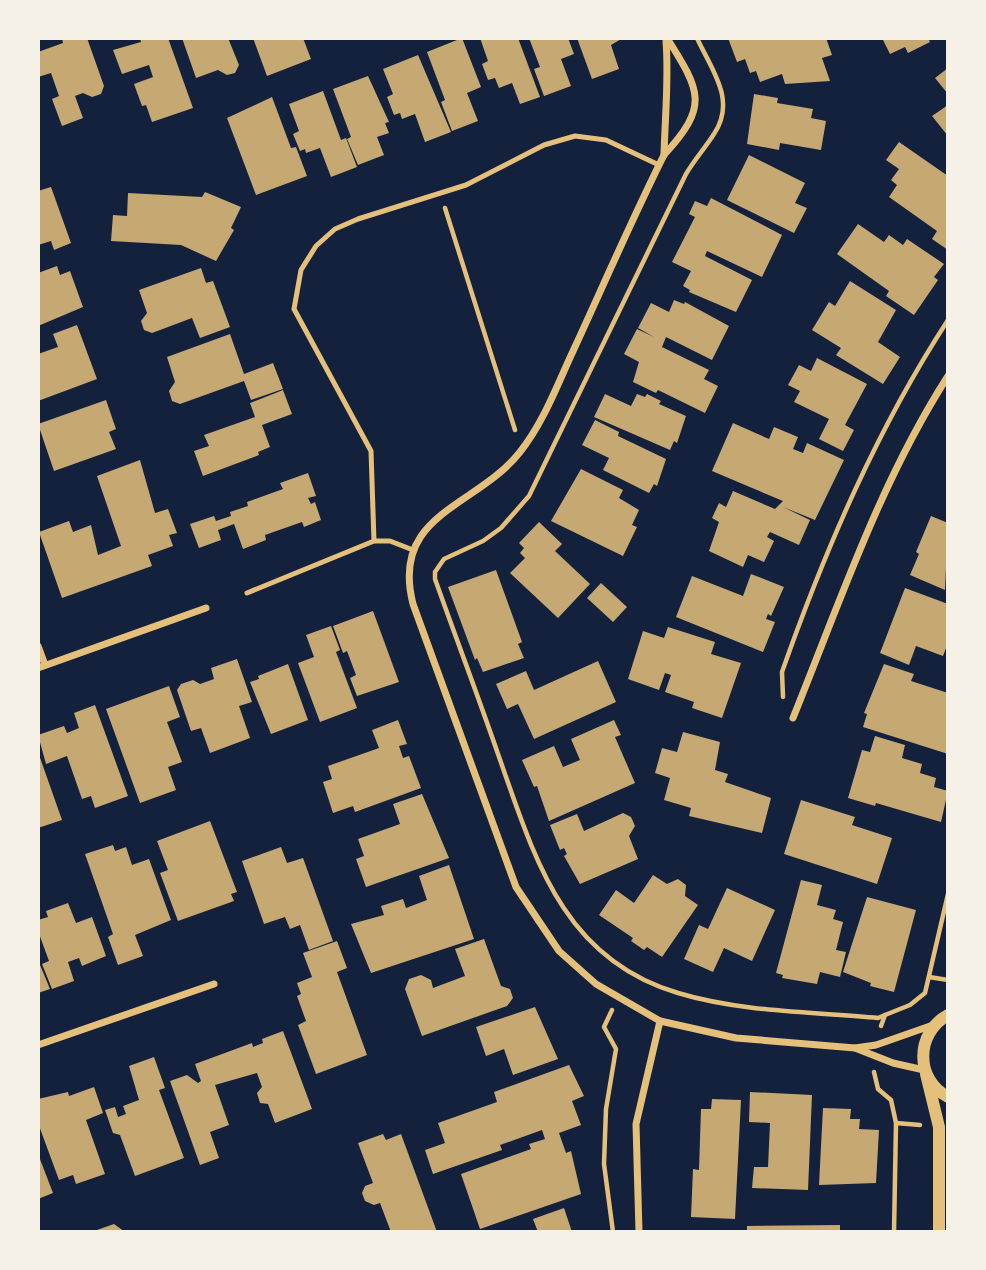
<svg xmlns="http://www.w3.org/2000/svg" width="986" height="1270" font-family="'Roboto Serif',serif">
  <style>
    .building { fill: #c6a872 }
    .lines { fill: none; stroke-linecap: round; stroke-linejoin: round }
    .path { stroke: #e5c07b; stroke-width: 4.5 }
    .service { stroke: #e5c07b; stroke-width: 5 }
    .minor { stroke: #e5c07b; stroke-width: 7 }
    .tertiary { stroke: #e5c07b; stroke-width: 12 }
  </style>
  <rect width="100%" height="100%" fill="#14213d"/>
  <g class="building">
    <polygon points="62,38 87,38 104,86 101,94 92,97 83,93 75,96 83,118 62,126 52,99 59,96 51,73 38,77 38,52 63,43"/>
    <polygon points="140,38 168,38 193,108 152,122 146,105 142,106 134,84 153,77 149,65 122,74 113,50 141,42"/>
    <polygon points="182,38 228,38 239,65 235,73 227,75 218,70 196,78"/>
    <polygon points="253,38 303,38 311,59 267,76"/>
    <polygon points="462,38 481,87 467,93 478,121 452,131 441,102 445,100 427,52"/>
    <polygon points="480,38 518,38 540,97 520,104 512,83 499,88 495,78 488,80 482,64 488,61"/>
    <polygon points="529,38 568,38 574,54 561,59 571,86 544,96 534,69 540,67"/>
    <polygon points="577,38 623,38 611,45 619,69 592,79"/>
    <polygon points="728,38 826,38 832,55 822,58 830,81 785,84 782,74 760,82 756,71 750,73 745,59 737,62"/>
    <polygon points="882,38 928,38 930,42 908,53 905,47 890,54"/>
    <polygon points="418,55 451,132 425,142 415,114 402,119 400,113 394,115 387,97 393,94 383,69"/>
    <polygon points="948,68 948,94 935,78"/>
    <polygon points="368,76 389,122 385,123 389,133 377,137 384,155 358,165 347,139 351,137 333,89"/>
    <polygon points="323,91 341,140 346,138 357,167 331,177 320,148 306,153 305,149 300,151 293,134 299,131 289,104"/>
    <polygon points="754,94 778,98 777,103 813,109 811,118 826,121 821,150 780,143 779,150 747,144"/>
    <polygon points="272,97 291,148 296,147 307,176 256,195 227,118"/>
    <polygon points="948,105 948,136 932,116"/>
    <polygon points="899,142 948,176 948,250 932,239 937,231 889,197 897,185 891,180 899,169 886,160"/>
    <polygon points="749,155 805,183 795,203 807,208 794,233 727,200"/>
    <polygon points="51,187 71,243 54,250 51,241 38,245 38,191"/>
    <polygon points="205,192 241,207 231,228 234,230 216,261 181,245 111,241 113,215 127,216 128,193 202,197"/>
    <polygon points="711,198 782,235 762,277 707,251 705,256 752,280 736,312 689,292 690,290 683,286 691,271 672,262 695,217 689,214 695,201 707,206"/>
    <polygon points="858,224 884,242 889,235 903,245 907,239 944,264 934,277 938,280 914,315 886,296 889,291 837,254"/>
    <polygon points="57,266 60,275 70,271 83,307 38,326 38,273"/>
    <polygon points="201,268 206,283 213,281 230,327 200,338 192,318 152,333 144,330 141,321 147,313 139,290"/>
    <polygon points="850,281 896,310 878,342 900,357 883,384 836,355 841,348 812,330 829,302 835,306"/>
    <polygon points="674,300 684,304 685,302 729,326 712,360 666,337 662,347 709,370 704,379 718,386 705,413 658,390 656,393 633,382 639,362 624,354 637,329 654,337 638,328 651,303 669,312"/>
    <polygon points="77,325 97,379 38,401 38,354 58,347 53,334"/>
    <polygon points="230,334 244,374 273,363 283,389 251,400 244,381 180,404 172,401 169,391 175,382 167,357"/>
    <polygon points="817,358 867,384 845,425 854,430 843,451 819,439 829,419 794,402 800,391 788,385 799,365 811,371"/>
    <polygon points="283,390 292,414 262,425 270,447 258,452 259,455 203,476 194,451 209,446 204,435 255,417 250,403"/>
    <polygon points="605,394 631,406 637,394 645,397 647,394 661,401 659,404 686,416 677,443 674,441 670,450 594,417"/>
    <polygon points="106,400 116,429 109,432 116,449 54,471 38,424"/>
    <polygon points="595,420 619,432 618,436 666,459 657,486 654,484 649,493 603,470 609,458 582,445"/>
    <polygon points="733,423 769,439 774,427 798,437 793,449 803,453 807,443 844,460 815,520 783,507 810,520 799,545 770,532 767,537 774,541 764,562 748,555 743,567 709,551 719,522 712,518 719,503 726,507 733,491 775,509 783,501 712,471"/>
    <polygon points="140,460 155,513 168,509 177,533 169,535 173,546 148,555 152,566 62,598 39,532 69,521 73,532 91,525 98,555 121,546 97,476"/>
    <polygon points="581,469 623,490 619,498 639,510 632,525 637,527 623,556 551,521"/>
    <polygon points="308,473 316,496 308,498 311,504 315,502 321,520 304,527 302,522 265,535 266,540 243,549 234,524 218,530 221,540 199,548 190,524 214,516 216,521 231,516 230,512 248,506 247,502 283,489 280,483"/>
    <polygon points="931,516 948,523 945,590 910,575 919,554 916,552"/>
    <polygon points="539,522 562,544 555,551 590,584 558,618 510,573 525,558 520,553 524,548 519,543"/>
    <polygon points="496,570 522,642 518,644 524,658 483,672 477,658 475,660 448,587"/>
    <polygon points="751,574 784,587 771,616 768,614 766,619 775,622 763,652 676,617 692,576 743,596"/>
    <polygon points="601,583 627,607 613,622 587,598"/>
    <polygon points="905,588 948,604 948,643 943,656 916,646 909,665 880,653"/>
    <polygon points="373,611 399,682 357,696 350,678 356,675 347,651 343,653 333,626"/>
    <polygon points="331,626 340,650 336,652 357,708 320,722 298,663 314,657 306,635"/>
    <polygon points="668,627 715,642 711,654 741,663 722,718 692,708 694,702 665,692 671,675 665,673 659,690 628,679 643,631 664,638"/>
    <polygon points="237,659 252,702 239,706 250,738 210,753 201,728 191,731 177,690 181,684 193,680 200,684 214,679 211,668"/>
    <polygon points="598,661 616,702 534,739 518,704 507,709 496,684 526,671 534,690"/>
    <polygon points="288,664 308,720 271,734 250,682 259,679 258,676"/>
    <polygon points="884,664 914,674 911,681 948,693 948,754 863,727 867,714 864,713"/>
    <polygon points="169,686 180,717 167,722 182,762 168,767 176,790 140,803 106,709"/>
    <polygon points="95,705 128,796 95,808 91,796 82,799 67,756 46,764 38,735 64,726 67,733 79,728 74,713"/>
    <polygon points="398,720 407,744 399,746 403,758 409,756 421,788 355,812 353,806 333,813 323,782 332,779 328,766 379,748 372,730"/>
    <polygon points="614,720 621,735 615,737 635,783 549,821 537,786 534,787 522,760 554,746 563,767 580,760 571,739"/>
    <polygon points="683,732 720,742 715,770 728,774 725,782 771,798 762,833 689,816 691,808 664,800 670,778 655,773 662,748 677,752"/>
    <polygon points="875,736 905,745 902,758 922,764 920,773 936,778 934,787 948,791 941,822 876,803 875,806 848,798 862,750 870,752"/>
    <polygon points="38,752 62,820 38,828"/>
    <polygon points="422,794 449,858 366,887 356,859 364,856 358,839 400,824 393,804"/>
    <polygon points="801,800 855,817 852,825 892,838 877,884 784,854"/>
    <polygon points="623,813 631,817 635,826 629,836 638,859 580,884 564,856 567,854 564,848 560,850 550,825 577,814 584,831"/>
    <polygon points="210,821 237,892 231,894 234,901 178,921 160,873 168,870 157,841"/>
    <polygon points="113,845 115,851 126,847 132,865 149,859 171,920 135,935 143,956 118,965 108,937 113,934 85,854"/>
    <polygon points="281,847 287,863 303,858 333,941 309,950 300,925 290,929 285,917 264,924 242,861"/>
    <polygon points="449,865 474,939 371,973 351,924 384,915 381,906 403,899 406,908 427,900 419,876"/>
    <polygon points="653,875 667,884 678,879 686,885 685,896 698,905 662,957 647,947 644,950 631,941 633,938 599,915 616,890 634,903"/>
    <polygon points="801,880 822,885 817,905 836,910 833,919 843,922 836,950 846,952 840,977 820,972 817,984 782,978 783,975 776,973"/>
    <polygon points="727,888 775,910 752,961 724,948 713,972 684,959 699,925 708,929"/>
    <polygon points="867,897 916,910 894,992 870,986 871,983 843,972"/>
    <polygon points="68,903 76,923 92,917 106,956 82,966 79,958 68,962 74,981 52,989 42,964 49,961 38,931 38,920 48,917 46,911"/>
    <polygon points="484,939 501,986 510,989 513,998 507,1006 422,1036 405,989 409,979 421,975 431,980 433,988 465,976 455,949"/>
    <polygon points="337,941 347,968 337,972 367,1055 316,1074 298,1025 306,1021 297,996 301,994 297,983 312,977 303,953"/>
    <polygon points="38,960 50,989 38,993"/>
    <polygon points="535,1007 558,1059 513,1075 504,1049 486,1056 476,1027"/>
    <polygon points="283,1031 312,1109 275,1123 268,1104 260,1103 257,1093 262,1087 257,1073 215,1085 229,1125 210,1132 219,1158 200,1165 170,1081 187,1075 198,1083 201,1081 195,1064 252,1043 253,1047 263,1043 262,1039"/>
    <polygon points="154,1057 165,1088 159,1090 184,1158 135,1176 120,1135 113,1133 105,1110 115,1107 118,1117 126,1114 123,1106 139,1100 129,1066"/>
    <polygon points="569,1065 584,1096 572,1101 581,1125 559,1133 566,1153 571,1151 581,1194 480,1229 461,1174 531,1149 529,1144 545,1139 542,1130 500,1145 502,1150 433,1174 425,1150 445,1143 438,1123 497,1102 494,1092"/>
    <polygon points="94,1087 103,1113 86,1120 105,1174 76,1184 73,1175 59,1180 38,1123 38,1099 68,1092 69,1096"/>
    <polygon points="750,1092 812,1095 808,1190 752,1188 754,1167 768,1167 770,1123 749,1122"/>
    <polygon points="712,1099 741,1100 735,1219 691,1217 693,1169 699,1170 701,1109 711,1109"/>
    <polygon points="823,1108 851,1109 850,1119 860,1119 859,1129 879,1130 876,1183 819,1185"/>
    <polygon points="383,1134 386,1140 401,1134 437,1232 391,1232 380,1203 374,1205 365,1201 362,1193 365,1186 373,1183 358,1143"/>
    <polygon points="38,1154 53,1193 38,1199"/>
    <polygon points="564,1208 572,1232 538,1232 533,1219"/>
    <polygon points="114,1224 125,1232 94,1232 94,1231"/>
    <polygon points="840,1225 840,1232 747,1232 747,1226"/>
  </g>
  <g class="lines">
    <g class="path">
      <path d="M697 38C711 69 737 100 714 134 705 148 695 159 686 174L529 496 501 528 483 541 444 559 435 572V579C456 638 478 696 498 754 534 856 562 959 678 993 741 1012 813 1012 878 1018L885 1015"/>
      <polyline points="445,208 515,430"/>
      <path d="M783 697 782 672C825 550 877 429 948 320"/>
      <polyline points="929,977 948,980"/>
      <polyline points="612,1010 604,1027 616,1049 606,1109 604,1164 613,1232"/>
      <polyline points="881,1026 885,1015 910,1005 925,993 948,894"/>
      <polyline points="874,1072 878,1089 891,1100 896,1123 894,1232"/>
      <polyline points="896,1123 920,1125"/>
    </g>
    <g class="service">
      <polyline points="374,541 371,451 294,309 301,270 316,246 335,229 358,219 466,185 544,145 575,136 606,140 659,165"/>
      <polyline points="247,593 374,541 390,541 413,550"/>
    </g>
    <g class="minor">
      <path d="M667 38C701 92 709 106 664 155 632 219 604 284 574 349 558 383 544 422 520 452 476 508 390 513 413 604L516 887 559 951 596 984 660 1021 736 1038 855 1048 876 1045 933 1025"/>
      <path d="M664 155C665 116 669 79 666 41"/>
      <polyline points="38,646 45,665"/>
      <polyline points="38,668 206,608"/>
      <path d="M793 718C840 602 880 482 948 376"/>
      <polyline points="38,1045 214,984"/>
      <polyline points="855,1048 893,1063 924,1070"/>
      <polyline points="639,1232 636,1124 660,1021"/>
    </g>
    <g class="tertiary">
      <path d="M948 1015C915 1033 915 1080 948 1097"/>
      <polyline points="926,1074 939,1127 939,1232"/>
    </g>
  </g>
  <rect width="986" height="1270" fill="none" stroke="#f6f1e7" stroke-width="80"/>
</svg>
